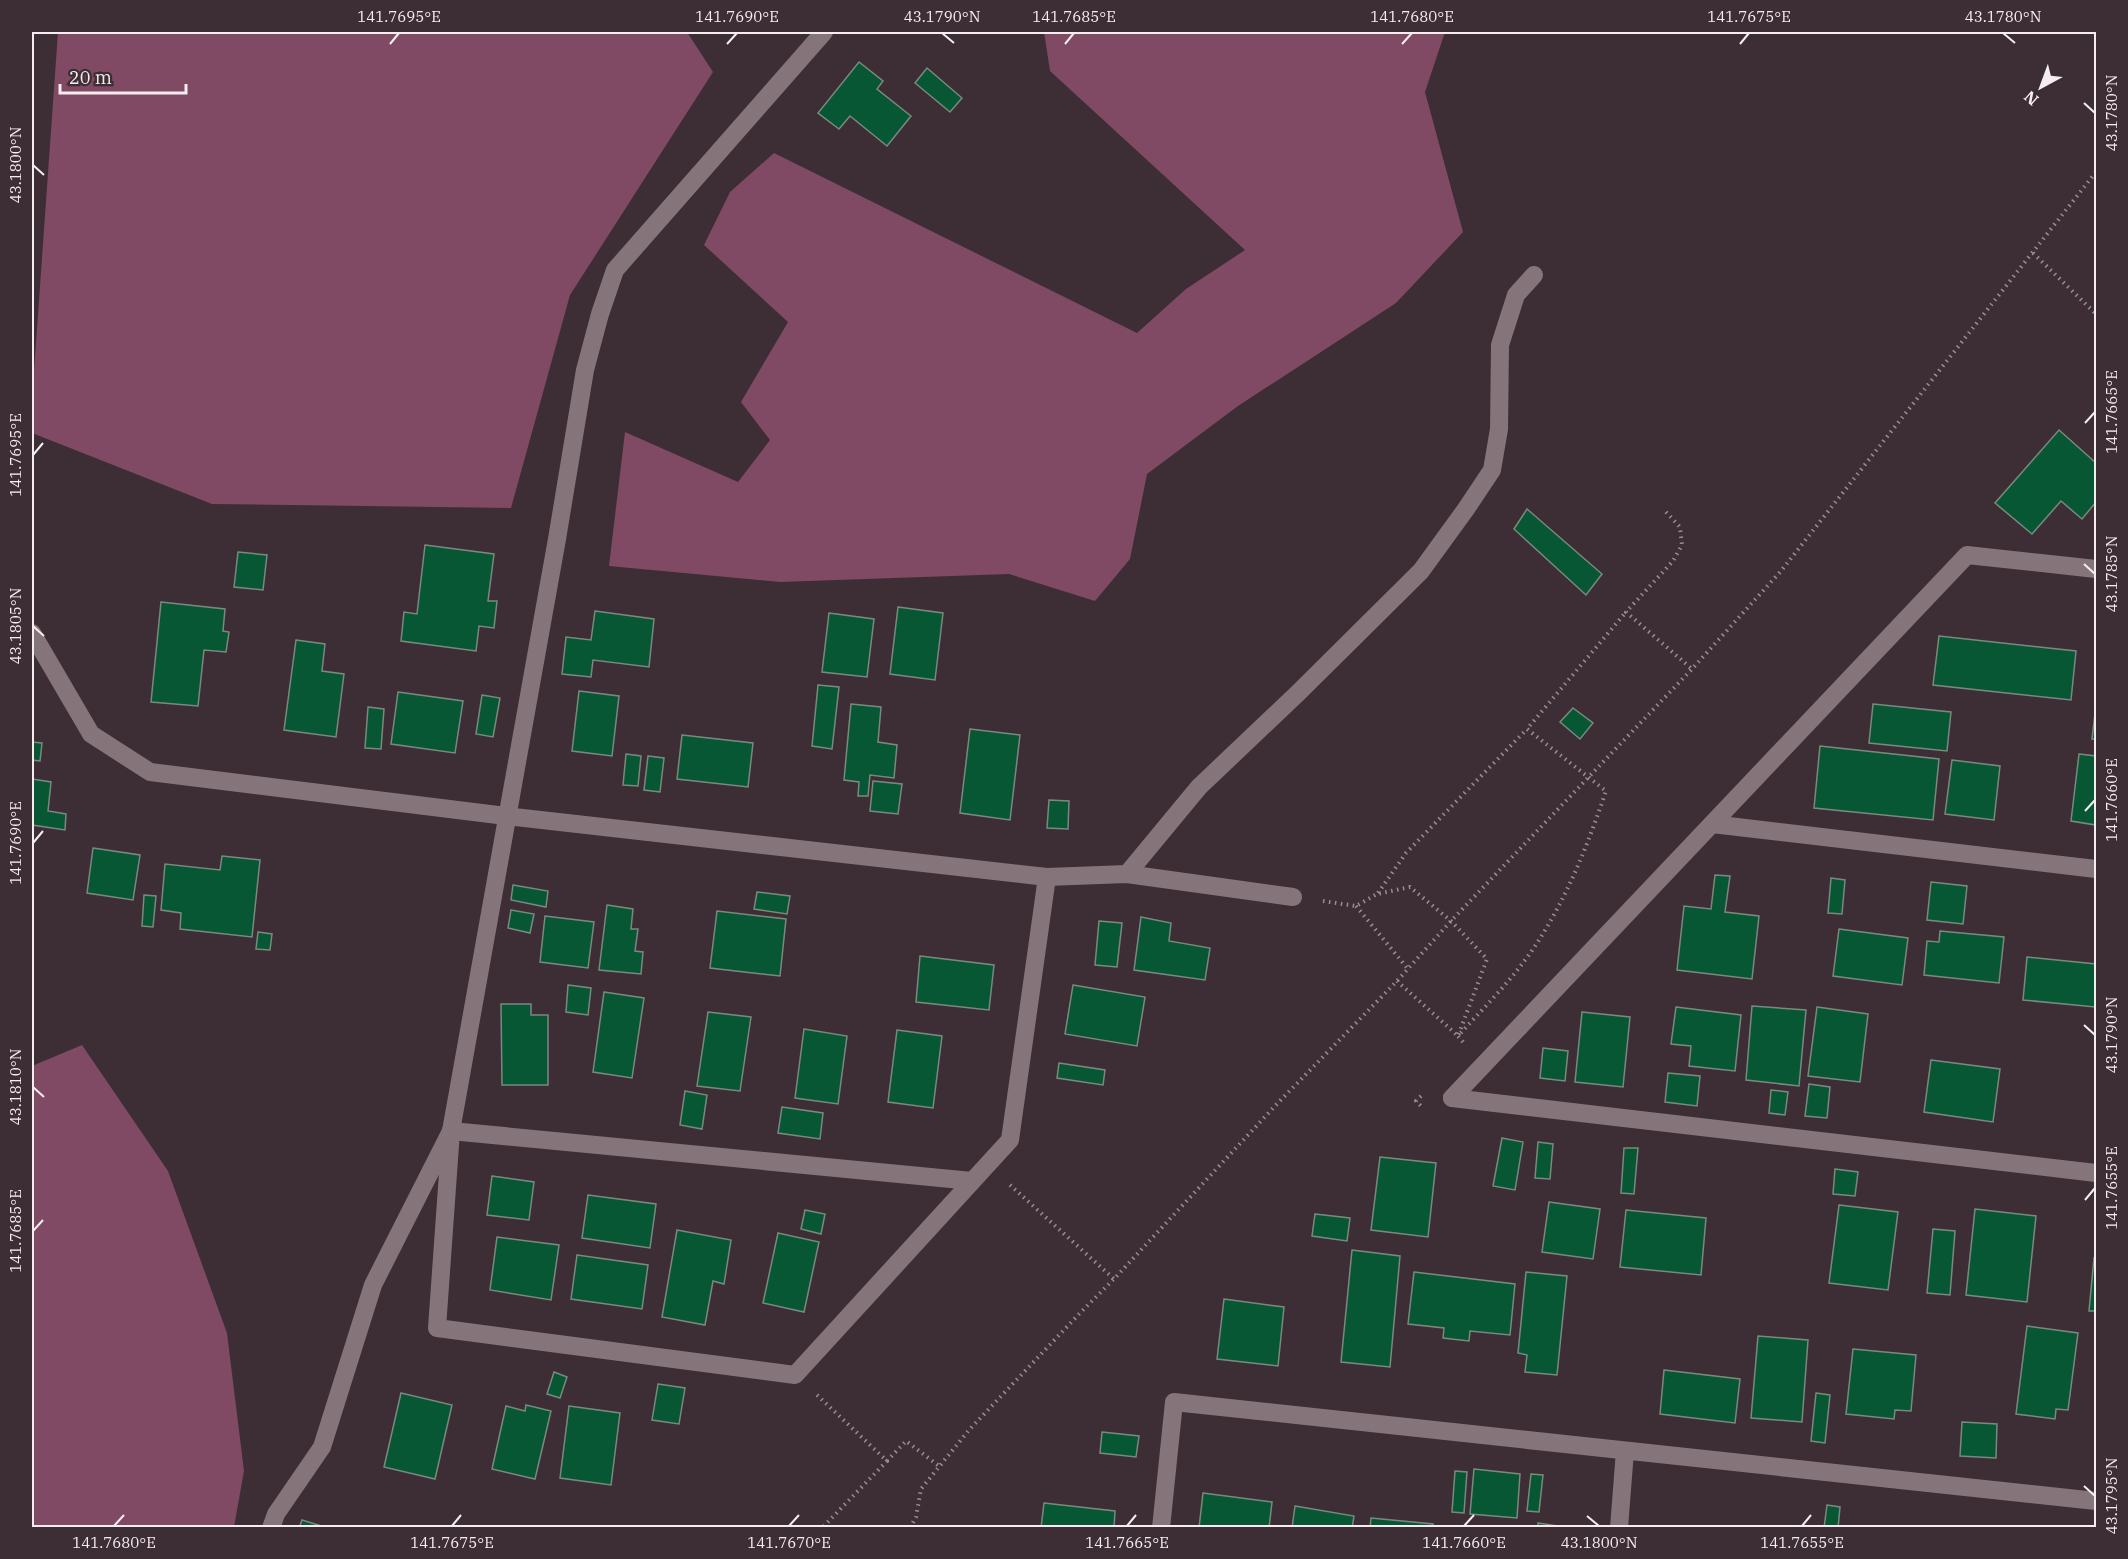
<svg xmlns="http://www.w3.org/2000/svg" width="2128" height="1559" font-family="'IBM Plex Serif',serif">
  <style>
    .green { fill: #804964 }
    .building { fill: #085734; stroke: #7a897f; stroke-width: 1.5 }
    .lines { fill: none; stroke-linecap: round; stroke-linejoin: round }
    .path { stroke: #998e93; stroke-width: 4; stroke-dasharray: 1.5 4.5; stroke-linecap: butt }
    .lane { stroke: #85757b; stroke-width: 18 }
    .street { stroke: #85757b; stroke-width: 18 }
    .ticks { fill: none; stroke: #f6edf1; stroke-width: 2 }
    .neatline { fill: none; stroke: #f6edf1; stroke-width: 2 }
    .ticks-label { font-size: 15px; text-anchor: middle; fill: #f6edf1 }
  </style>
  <rect width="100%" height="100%" fill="#3c2e34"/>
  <g class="green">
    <polygon points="58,32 687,32 713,72 570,295 511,508 212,504 32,433 32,399"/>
    <polygon points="1044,32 1445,32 1425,92 1463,232 1396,303 1238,406 1147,474 1130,559 1095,601 1009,574 780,582 609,566 625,432 738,482 770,440 741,402 788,322 704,245 730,192 774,153 1137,333 1186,289 1245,250 1050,71"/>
    <polygon points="82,1045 168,1171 227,1333 244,1471 234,1527 32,1527 32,1066"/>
  </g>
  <g class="building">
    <polygon points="859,62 883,81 877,89 911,116 887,146 850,116 839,129 818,113"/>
    <polygon points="927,68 962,98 950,112 915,83"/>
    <polygon points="2059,430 2096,463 2096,502 2082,519 2061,501 2032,534 1995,503"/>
    <polygon points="1527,509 1602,574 1586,595 1514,529"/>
    <polygon points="425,545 494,554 488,601 497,601 494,628 479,626 476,651 401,641 404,612 417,614"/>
    <polygon points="238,552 267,555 263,590 234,587"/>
    <polygon points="161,602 225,609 223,631 229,632 226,652 204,650 198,706 151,702"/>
    <polygon points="898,607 943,613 935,680 890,674"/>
    <polygon points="595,611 654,619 649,667 593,660 591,677 562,674 566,637 591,640"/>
    <polygon points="829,613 874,619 867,677 822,672"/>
    <polygon points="1939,636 2076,651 2071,700 1933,685"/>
    <polygon points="296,640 325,644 322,671 344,674 336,737 284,730"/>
    <polygon points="818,685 839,687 832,749 812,746"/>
    <polygon points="579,691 619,696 612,756 572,751"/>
    <polygon points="398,692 463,701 455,753 391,744"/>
    <polygon points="482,695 500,698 493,737 476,734"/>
    <polygon points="851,704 881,707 878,742 897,745 894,778 870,775 868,796 858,796 859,782 844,780"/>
    <polygon points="1873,704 1951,712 1947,751 1869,743"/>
    <polygon points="2096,705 2096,739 2092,739"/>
    <polygon points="368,707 384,709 381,749 365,748"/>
    <polygon points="1573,708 1593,723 1580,739 1560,722"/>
    <polygon points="970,729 1020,735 1010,820 960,813"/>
    <polygon points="682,735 753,743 748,787 677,779"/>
    <polygon points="32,742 42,743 40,761 32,760"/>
    <polygon points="1820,746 1939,759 1933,820 1814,808"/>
    <polygon points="626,754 641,756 638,786 623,785"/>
    <polygon points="2079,754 2096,756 2096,825 2071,821"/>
    <polygon points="648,756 664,758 660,792 644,790"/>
    <polygon points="1952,760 2000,766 1994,820 1945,814"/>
    <polygon points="32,779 51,782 48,811 66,814 65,830 32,825"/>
    <polygon points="873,781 902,784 898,814 870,811"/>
    <polygon points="1049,800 1069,801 1068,829 1047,828"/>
    <polygon points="93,848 140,855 133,900 87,893"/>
    <polygon points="222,856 260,860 252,937 180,929 181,913 161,910 165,864 220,870"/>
    <polygon points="1715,875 1730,876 1725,912 1759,916 1752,979 1677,970 1684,906 1711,909"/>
    <polygon points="1831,878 1845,880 1842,914 1828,913"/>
    <polygon points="1931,882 1967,886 1963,924 1927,920"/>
    <polygon points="513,885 548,891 546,907 511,900"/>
    <polygon points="757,892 790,896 787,914 754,909"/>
    <polygon points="144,895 156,896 153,927 142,926"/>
    <polygon points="607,905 633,909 631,929 638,929 635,951 643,952 641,974 599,970"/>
    <polygon points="511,910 534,914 530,933 508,928"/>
    <polygon points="717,911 786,919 780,976 710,968"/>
    <polygon points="545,916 594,922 588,968 540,962"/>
    <polygon points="1141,917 1171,923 1169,941 1210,948 1205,980 1134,970"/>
    <polygon points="1099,921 1122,923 1117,967 1095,965"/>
    <polygon points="1839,929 1908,938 1902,985 1833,976"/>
    <polygon points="1940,931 2004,937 1999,983 1924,975 1927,941 1939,942"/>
    <polygon points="258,932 272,934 270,950 256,949"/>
    <polygon points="920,956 994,965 989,1010 916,1002"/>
    <polygon points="2027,957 2096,964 2095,1007 2023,1000"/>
    <polygon points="568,985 591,988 588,1015 566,1012"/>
    <polygon points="1073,985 1145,997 1137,1046 1065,1034"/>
    <polygon points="604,992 644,998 632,1078 593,1072"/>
    <polygon points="501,1004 531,1004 531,1015 548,1015 548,1085 502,1085"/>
    <polygon points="1752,1006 1806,1010 1799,1086 1746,1080"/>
    <polygon points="1676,1007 1741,1015 1735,1071 1689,1066 1691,1046 1671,1044"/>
    <polygon points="1817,1007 1868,1014 1860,1082 1808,1076"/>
    <polygon points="708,1012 751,1017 740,1091 697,1086"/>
    <polygon points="1582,1012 1630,1017 1623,1087 1575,1082"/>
    <polygon points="804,1029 847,1036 838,1104 795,1098"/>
    <polygon points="897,1030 942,1036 933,1108 888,1102"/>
    <polygon points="1543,1048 1568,1051 1565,1081 1540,1078"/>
    <polygon points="1931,1060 2000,1069 1993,1122 1924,1112"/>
    <polygon points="1059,1063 1105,1070 1103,1085 1057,1078"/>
    <polygon points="1668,1073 1700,1076 1697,1106 1665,1102"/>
    <polygon points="1809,1084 1830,1087 1827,1118 1805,1116"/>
    <polygon points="1771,1090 1788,1092 1785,1115 1769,1113"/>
    <polygon points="685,1091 707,1095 702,1129 680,1125"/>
    <polygon points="782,1107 823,1113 820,1139 778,1133"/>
    <polygon points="1502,1138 1523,1142 1515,1190 1493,1186"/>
    <polygon points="1538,1142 1553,1144 1550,1179 1535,1178"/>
    <polygon points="1624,1148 1638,1148 1634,1194 1621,1193"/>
    <polygon points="1380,1157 1436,1163 1428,1237 1371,1230"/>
    <polygon points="1835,1169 1858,1172 1855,1196 1833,1194"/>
    <polygon points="492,1176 534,1182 529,1220 487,1215"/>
    <polygon points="588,1195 656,1204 650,1248 582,1238"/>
    <polygon points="1549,1202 1600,1209 1593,1259 1542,1252"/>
    <polygon points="1839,1205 1898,1212 1888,1290 1829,1283"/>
    <polygon points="1975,1209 2036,1216 2027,1302 1966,1295"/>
    <polygon points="805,1210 825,1214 821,1234 801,1229"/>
    <polygon points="1626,1210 1706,1218 1701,1275 1620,1267"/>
    <polygon points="1315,1214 1350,1218 1347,1241 1312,1236"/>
    <polygon points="1933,1229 1955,1231 1950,1295 1927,1293"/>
    <polygon points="677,1230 731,1240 724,1284 713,1281 705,1325 662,1317"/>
    <polygon points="778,1233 819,1242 804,1312 763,1303"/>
    <polygon points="497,1237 559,1245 551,1300 490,1290"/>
    <polygon points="1352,1250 1400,1256 1390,1367 1341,1362"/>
    <polygon points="577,1255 648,1265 642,1309 571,1299"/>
    <polygon points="2094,1258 2096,1259 2096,1311 2089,1311"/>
    <polygon points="1414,1272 1515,1284 1510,1335 1470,1331 1469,1341 1443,1338 1444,1328 1408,1324"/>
    <polygon points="1526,1272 1567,1276 1557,1375 1525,1372 1527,1355 1518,1353"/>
    <polygon points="1224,1299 1284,1307 1278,1366 1217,1359"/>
    <polygon points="2027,1326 2078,1333 2068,1410 2056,1409 2055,1419 2016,1414"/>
    <polygon points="1758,1336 1808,1340 1802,1422 1751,1418"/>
    <polygon points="1853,1349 1916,1355 1911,1411 1895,1410 1894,1419 1846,1414"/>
    <polygon points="1664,1370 1740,1379 1735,1423 1660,1414"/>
    <polygon points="554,1372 567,1377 560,1398 547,1394"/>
    <polygon points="658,1384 685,1388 679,1424 652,1420"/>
    <polygon points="401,1393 452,1405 435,1479 384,1467"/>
    <polygon points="1816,1393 1830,1395 1825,1443 1811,1441"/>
    <polygon points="526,1405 551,1411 535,1479 492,1469 506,1406 525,1411"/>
    <polygon points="569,1406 620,1413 611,1485 560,1478"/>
    <polygon points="1962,1422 1997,1424 1996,1458 1960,1456"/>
    <polygon points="1102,1432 1139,1436 1136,1457 1100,1453"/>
    <polygon points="1474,1469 1520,1474 1517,1518 1470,1514"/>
    <polygon points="1455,1471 1467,1472 1464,1513 1452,1512"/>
    <polygon points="1531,1474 1543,1475 1539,1512 1527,1511"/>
    <polygon points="1203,1493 1272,1502 1269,1528 1199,1528"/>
    <polygon points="1044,1503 1115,1511 1114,1528 1041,1528"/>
    <polygon points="1827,1505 1840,1507 1838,1528 1824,1528"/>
    <polygon points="1295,1506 1354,1516 1352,1528 1292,1528"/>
    <polygon points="1371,1518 1433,1524 1432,1528 1370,1528"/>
    <polygon points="302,1520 328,1528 299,1528"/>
    <polygon points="1538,1523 1571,1528 1538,1528"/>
  </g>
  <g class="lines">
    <g class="path">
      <polyline points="2033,253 2096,314"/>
      <polyline points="1666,512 1680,527 1682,545 1673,561 1626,612 1692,669"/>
      <polyline points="1378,893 1406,853 1527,729"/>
      <polyline points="1323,901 1356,906 1377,894 1410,887 1451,921 1487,959 1458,1036 1397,981"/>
      <polyline points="1356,906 1408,969"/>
      <path d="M1463 1042 1458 1036C1478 1014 1500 992 1519 968 1560 916 1585 853 1606 791L1527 729 1626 612"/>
      <polyline points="1421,1096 1416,1101 1422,1107"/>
      <polyline points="1010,1185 1114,1279"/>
      <polyline points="817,1395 887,1461 822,1528"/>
      <polyline points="887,1461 906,1441 939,1466"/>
      <polyline points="910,1528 916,1517 921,1489 969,1430 1081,1312 1114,1279 1275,1106 1397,981 1451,921 1692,669 1781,571 2096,172"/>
    </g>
    <polyline class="lane" points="271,1528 276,1514 322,1447 373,1285 451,1131"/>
    <g class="street">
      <polyline points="824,32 615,270 600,314 585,370 557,539 451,1131 437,1328 795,1375 1010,1140 1047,877"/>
      <polyline points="32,633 91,734 150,772 506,816 1047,877 1127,874 1293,897"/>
      <polyline points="1712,824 2096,869"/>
      <polyline points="1127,874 1199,787 1298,693 1421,571 1466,509 1492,470 1499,429 1500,345 1516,295 1534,275"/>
      <polyline points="1452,1098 1967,555 2096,569"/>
      <polyline points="1452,1098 2096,1173"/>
      <polyline points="451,1131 972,1181"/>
      <polyline points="1161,1528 1174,1402 2096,1501"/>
      <polyline points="1619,1528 1625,1451"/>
    </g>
  </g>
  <path class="ticks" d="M942 33 954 43M2003 33 2015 43M390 44 399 33M727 44 737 33M1065 44 1074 33M1402 44 1412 33M1740 44 1749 33M2084 103 2095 113M33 165 44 175M2085 423 2095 412M33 455 43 443M2084 564 2095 574M33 626 44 636M2085 811 2095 800M33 843 43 831M2084 1025 2095 1035M33 1087 44 1097M2085 1200 2095 1188M33 1231 43 1220M2084 1486 2095 1496M1587 1516 1599 1526M114 1526 124 1515M452 1526 461 1515M789 1526 799 1515M1127 1526 1136 1515M1464 1526 1474 1515M1802 1526 1811 1515"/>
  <rect width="2128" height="1559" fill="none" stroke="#3c2e34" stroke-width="66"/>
  <g transform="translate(2041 87) rotate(221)" stroke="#3c2e34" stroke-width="4.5" paint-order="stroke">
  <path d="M0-4.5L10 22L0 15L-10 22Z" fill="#f6edf1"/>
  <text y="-9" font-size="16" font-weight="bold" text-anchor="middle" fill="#f6edf1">N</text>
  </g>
  <path d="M60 84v9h126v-9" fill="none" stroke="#f6edf1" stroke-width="3"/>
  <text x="69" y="84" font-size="18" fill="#f6edf1" stroke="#3c2e34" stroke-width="4.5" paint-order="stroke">20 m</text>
  <rect x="33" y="33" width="2062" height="1493" class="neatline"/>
  <g class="ticks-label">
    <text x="399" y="22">141.7695°E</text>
    <text x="737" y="22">141.7690°E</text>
    <text x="942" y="22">43.1790°N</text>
    <text x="1074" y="22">141.7685°E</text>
    <text x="1412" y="22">141.7680°E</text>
    <text x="1749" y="22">141.7675°E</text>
    <text x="2003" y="22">43.1780°N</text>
    <text transform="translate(2112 113) rotate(-90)" y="5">43.1780°N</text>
    <text transform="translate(16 165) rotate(-90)" y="5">43.1800°N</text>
    <text transform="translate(2112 412) rotate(-90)" y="5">141.7665°E</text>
    <text transform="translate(16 455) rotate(-90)" y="5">141.7695°E</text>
    <text transform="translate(2112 574) rotate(-90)" y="5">43.1785°N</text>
    <text transform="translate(16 626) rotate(-90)" y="5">43.1805°N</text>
    <text transform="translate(2112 800) rotate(-90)" y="5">141.7660°E</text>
    <text transform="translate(16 843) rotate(-90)" y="5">141.7690°E</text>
    <text transform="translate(2112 1035) rotate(-90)" y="5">43.1790°N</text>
    <text transform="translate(16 1087) rotate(-90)" y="5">43.1810°N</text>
    <text transform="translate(2112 1188) rotate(-90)" y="5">141.7655°E</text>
    <text transform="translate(16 1231) rotate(-90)" y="5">141.7685°E</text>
    <text transform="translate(2112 1496) rotate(-90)" y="5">43.1795°N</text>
    <text x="114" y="1548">141.7680°E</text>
    <text x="452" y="1548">141.7675°E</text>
    <text x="789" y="1548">141.7670°E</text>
    <text x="1127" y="1548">141.7665°E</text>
    <text x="1464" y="1548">141.7660°E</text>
    <text x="1599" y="1548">43.1800°N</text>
    <text x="1802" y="1548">141.7655°E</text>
  </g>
</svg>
